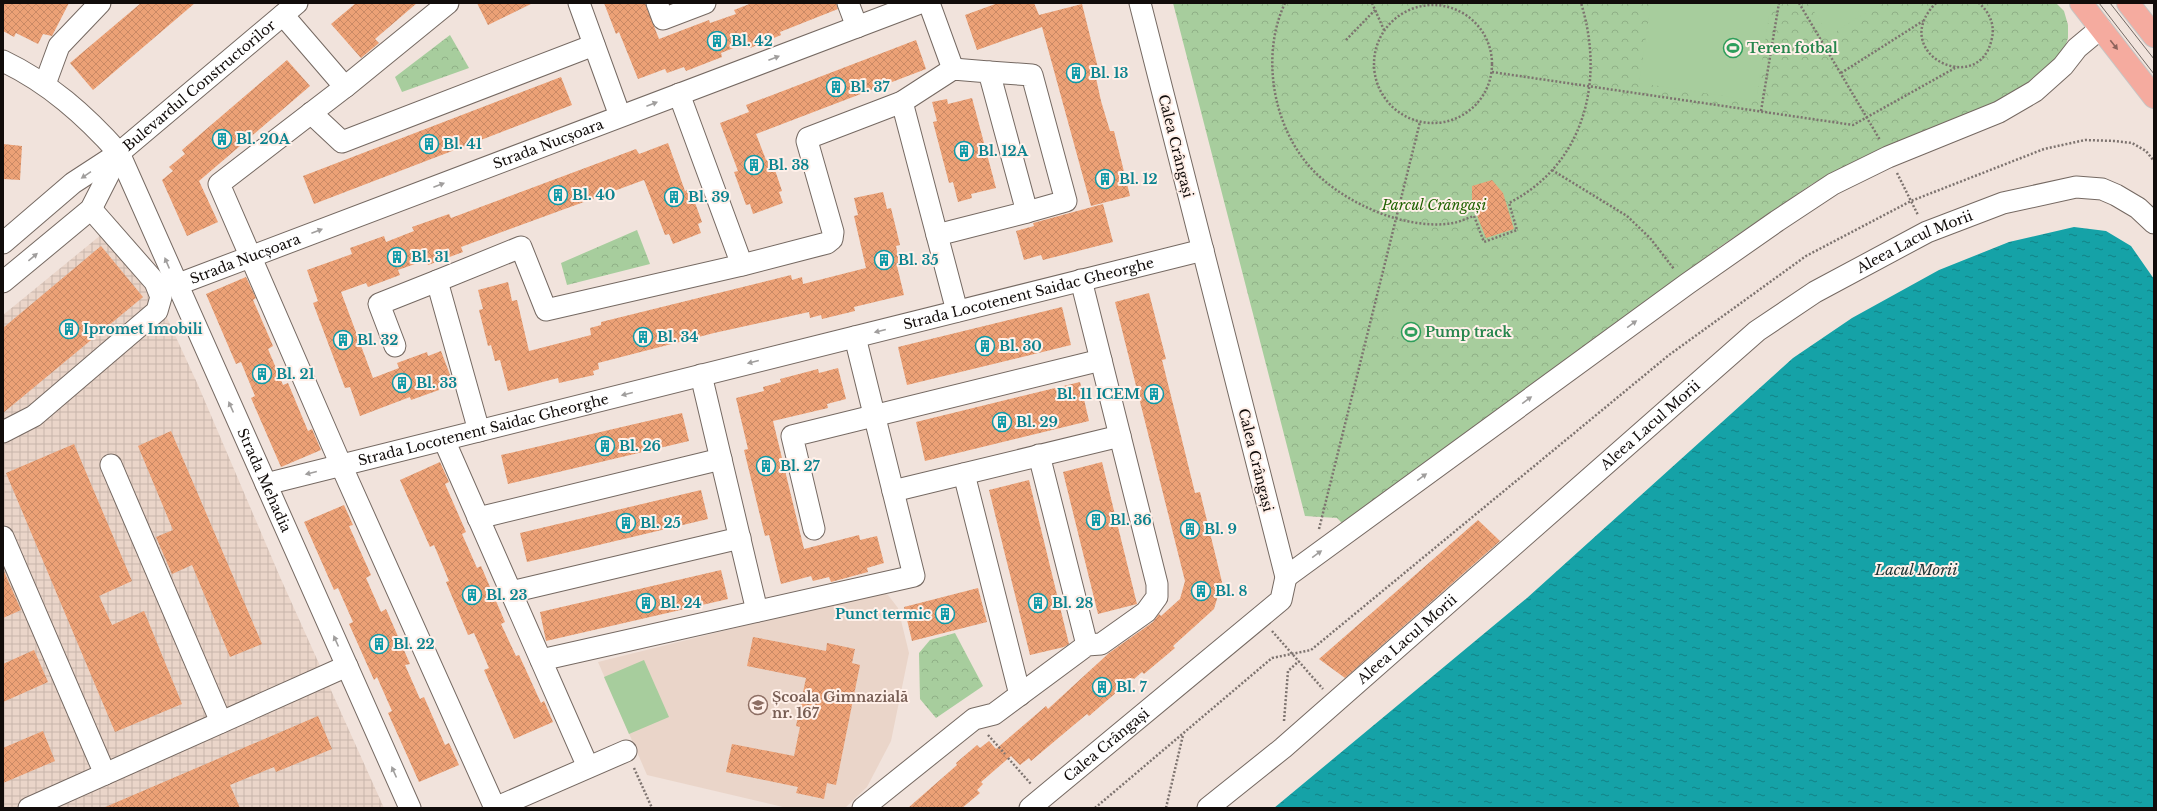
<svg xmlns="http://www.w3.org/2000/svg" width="2157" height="811" viewBox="0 0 2157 811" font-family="'Libre Baskerville',serif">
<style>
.built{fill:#ead5c9}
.industrial{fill:url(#industrial-grid)}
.forest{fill:url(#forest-crowns)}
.pitch{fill:#a7cd9d}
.water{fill:url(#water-ripples)}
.building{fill:url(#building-cross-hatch)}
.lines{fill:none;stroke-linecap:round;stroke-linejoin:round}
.minor-casing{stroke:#756962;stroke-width:23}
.major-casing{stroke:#c6c5c4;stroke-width:24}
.path{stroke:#7d736f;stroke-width:2.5;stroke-dasharray:2 2;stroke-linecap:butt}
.minor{stroke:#fff;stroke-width:21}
.major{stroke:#f5ab9f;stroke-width:22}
.tram{stroke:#726a65;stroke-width:1}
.oneway{fill:#8e635c}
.oneway2{fill:#a09e9d}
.labels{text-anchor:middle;stroke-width:4;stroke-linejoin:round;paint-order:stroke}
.culture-label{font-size:14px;font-weight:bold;fill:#0d838f;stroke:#fff0e9;text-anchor:start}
.leisure-label{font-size:14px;font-weight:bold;fill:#27864d;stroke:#fff0e9;text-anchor:start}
.street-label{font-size:14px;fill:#110c0a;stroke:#fff0e9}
.park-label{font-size:14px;font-style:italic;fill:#216303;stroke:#fff0e9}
.education-label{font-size:14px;font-weight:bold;fill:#785e54;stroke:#fff0e9;text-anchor:start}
.water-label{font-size:15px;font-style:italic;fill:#1e3435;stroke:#fff0e9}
</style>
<defs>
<pattern id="industrial-grid" width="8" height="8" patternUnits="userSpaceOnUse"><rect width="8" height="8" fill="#ead5c9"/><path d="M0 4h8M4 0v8" fill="none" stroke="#c8b6ab"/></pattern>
<pattern id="forest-crowns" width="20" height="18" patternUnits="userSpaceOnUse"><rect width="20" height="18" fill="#a7cd9d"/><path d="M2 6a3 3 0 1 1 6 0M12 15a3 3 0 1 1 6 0" fill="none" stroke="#8faf86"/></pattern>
<pattern id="water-ripples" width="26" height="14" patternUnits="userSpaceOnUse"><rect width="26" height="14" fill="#15a2a7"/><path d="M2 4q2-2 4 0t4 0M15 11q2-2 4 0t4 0" fill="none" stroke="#128286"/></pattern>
<pattern id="building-cross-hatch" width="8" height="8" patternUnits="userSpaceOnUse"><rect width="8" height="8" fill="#eca176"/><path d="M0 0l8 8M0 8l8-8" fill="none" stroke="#c98965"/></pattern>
</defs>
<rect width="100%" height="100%" fill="#f1e3dc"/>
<!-- built -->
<path class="built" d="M880,592l8,3 10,13 11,45 -18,88 -24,46 -22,21h-58l-140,-33 -49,-113z"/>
<!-- industrial -->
<path class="industrial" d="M118,221l38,73 42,91 82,192 104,231h-381v-493z"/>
<!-- forest -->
<g class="forest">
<path d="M1173,3h883l8,8 4,14v13l-4,12 -31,32 -37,22 -111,44 -73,36 -91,62 -378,278 -6,-6 -32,-2z"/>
<path d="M450,35l19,33 -67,24 -7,-15z"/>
<path d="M637,230l13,34 -83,21 -6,-22z"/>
<path d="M955,633l28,53 -47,32 -16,-19 -1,-46 11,-13z"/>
</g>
<!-- pitch -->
<g class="pitch">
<path d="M1651,3h120l-15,98 -117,-18z"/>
<path d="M1809,3h72l-52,33z"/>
<path d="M1392,309l29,7 12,20 -3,10 -37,-10 -10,-18 1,-5z"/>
<path d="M644,660l25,57 -40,17 -25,-57z"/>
</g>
<!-- water -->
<path class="water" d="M2074,227l32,4 25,15 23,33v529h-880l253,-210 266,-240 59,-40 87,-48 70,-28z"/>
<!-- building -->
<g class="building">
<path d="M3,3h66l-17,33 -9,-2 -5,10 -22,-11 -2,4 -11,-6z"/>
<path d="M141,3h54l-102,87 -23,-27z"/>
<path d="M356,3h61l-42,36 4,4 -18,15 -30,-34z"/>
<path d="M477,3h56l-45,22z"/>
<path d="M604,3h41l14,36 50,-19 1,3 26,-9 -2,-4 18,-7h84l2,6 -58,23 1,3 -31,13 -2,-6 -27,11 1,4 -36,14 -2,-4 -17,6 -2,-4 -27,10 -19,-47 -3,2z"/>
<path d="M998,3h36l5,12 43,-11 16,64 -4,1 7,32 9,30h4l16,65 -39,10 -49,-179 -65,23 -12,-35z"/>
<path d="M916,40l10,29 -170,65 10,26 5,-2 11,33 -3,1 4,11 -30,11 -3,-10 -4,1 -12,-33 4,-1 -18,-48 29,-11 -3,-7z"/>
<path d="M287,60l23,26 -111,95 19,41 -31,14 -25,-56 11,-9 -4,-4 16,-13 -3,-4z"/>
<path d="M561,77l11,28 -258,99 -11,-28z"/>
<path d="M972,98l24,90 -25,6 1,4 -14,4 -5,-20 -4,1 -16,-61 4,-1 -5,-19 15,-3 1,5z"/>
<path d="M668,143l17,48 5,-2 12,33 -4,2 3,9 -28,11 -4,-10 -4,1 -21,-55 -183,67 2,5 -35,13 -2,-5 -28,10 2,5 -32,12 -2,-4 -25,9 32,86 26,-10 -2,-5 30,-11 1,4 13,-5 11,29 -14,5 1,5 -28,10 -1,-3 -50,19 -10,-29 -5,1 -32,-85 5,-2 -11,-31 45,-16 -2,-6 34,-12 2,6 28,-11 -2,-4 37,-13 2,4 185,-69 3,5z"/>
<path d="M3,144l19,2 -2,34 -17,-1z"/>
<path d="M1492,180l11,13 11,36 -28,9 -14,-35v-17z"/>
<path d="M883,192l4,17 4,-1 9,37 -4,1 4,19 -3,1 7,29 -50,12 1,4 -33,8 -1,-4 -11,3 -1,-6 -95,21 -116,30 1,6 -6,2 1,4 -35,8 -1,-5 -50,13 -8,-31 -5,1 -4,-16 -3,1 -9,-36 4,-1 -5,-19 30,-8 4,19 5,-1 12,51 62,-16 -1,-7 11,-3v-3l162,-40 28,-7 1,5 10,-3 1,7 63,-16 -12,-52 4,-1 -4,-17z"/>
<path d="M1103,204l10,38 -70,18 -2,-5 -17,5 -8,-29 18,-5 -1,-3z"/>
<path d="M101,246l42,51 -140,116v-85z"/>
<path d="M246,277l10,21 -3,2 20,46 -5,3 15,36 5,-2 20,48 4,-2 9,21 -40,17 -30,-69 4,-2 -14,-34 -5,2 -30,-70z"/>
<path d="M1149,293l17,66 -4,1 17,68 16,65 5,-1 22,90 -8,27 -41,37 2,2 -31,26 -2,-2 -8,7 -1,-1 -44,38 -2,-2 -56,47 -2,-3 -9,7 -9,-9 -30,26 2,2 -6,6 3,3 -18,15h-54l49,-43 -1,-2 21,-18 3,3 9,-7 7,8 50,-43 2,3 61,-56 44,-31 6,-8 2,2 19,-17 5,-18 -70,-279z"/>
<path d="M1062,307l9,38 -164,40 -9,-38z"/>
<path d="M838,368l8,31 -19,5 1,4 -55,13 31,128 55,-14 1,5 17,-4 7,27 -17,5 1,4 -37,10 -2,-5 -16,4 -2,-5 -30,8 -12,-49 -4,1 -21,-86 4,-1 -12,-51 28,-7 -1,-4 18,-5 -1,-3 38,-10 1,4z"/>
<path d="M1080,382l9,39 -164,40 -9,-39z"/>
<path d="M682,413l7,28 -181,43 -7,-29z"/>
<path d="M171,431l91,213 -32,13 -38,-92 -20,9 -16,-37 17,-7 -35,-84z"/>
<path d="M74,444l58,137 -33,15 13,29 32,-14 38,93 -67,28 -109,-259z"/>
<path d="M440,462l9,20 -4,2 21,48 -4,2 15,34 4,-2 24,56 -4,2 15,32 3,-1 22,48 3,-2 9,21 -39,17 -30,-69 5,-2 -15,-35 -6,2 -22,-53 3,-1 -15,-36 -4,2 -30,-67z"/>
<path d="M1102,462l35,142 -39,10 -35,-142z"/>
<path d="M1029,480l40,164 -5,3 -34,8 -41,-165z"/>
<path d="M701,490l7,29 -181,43 -7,-29z"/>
<path d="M344,505l9,20 -4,1 22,49 -5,3 15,34 5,-3 24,55 -5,1 15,34 4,-2 21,48 4,-2 10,22 -40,17 -31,-69 4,-2 -15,-34 -3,3 -25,-56 4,-2 -15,-34 -4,2 -30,-68z"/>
<path d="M1478,520l22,21 -155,137 -26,-19z"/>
<path d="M3,569l18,41 -18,8z"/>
<path d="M721,570l7,29 -182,42 -6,-29z"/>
<path d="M978,588l9,34 -75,19 -8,-34z"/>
<path d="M753,637l73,14 1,-8 28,6 -3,14 8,2 -24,120 -9,-2 -3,16 -28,-6 2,-6 -72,-15 6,-28 62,12 6,-29 -4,-1 10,-48 -59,-12z"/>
<path d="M34,650l14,32 -45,20v-38z"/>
<path d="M318,716l14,33 -56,23 -2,-5 -44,18 10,23h-137z"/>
<path d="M43,731l12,30 -52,22v-35z"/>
</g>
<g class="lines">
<!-- minor casing -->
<g class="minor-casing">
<g id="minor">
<path d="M448,3l-103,84 -126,97 122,281 154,343"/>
<path d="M579,3l41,113"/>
<path d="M657,3l6,16 42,-16"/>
<path d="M848,3l9,24"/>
<path d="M929,3l24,66"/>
<path d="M283,15l62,72"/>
<path id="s1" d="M3,61c46,22 82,54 116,92l291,655"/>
<path d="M989,72l43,3 34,126 -39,11"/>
<path d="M45,84l14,-38 41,-43"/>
<path d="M679,94l63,171"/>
<path d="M902,102l55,209"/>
<path d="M311,113l31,29 252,-97"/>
<path id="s2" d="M3,243l70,-60 46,-30 178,-150"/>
<path d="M3,282l88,-73 28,-55"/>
<path id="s3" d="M176,285l744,-282"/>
<path d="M395,346l-16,-42 58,-23"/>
<path d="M701,375l56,236"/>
<path d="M479,431l-42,-150 84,-34 25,63 196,-45 85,-22 5,-4 1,-7 -26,-91 1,-3 94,-36 51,-33 36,3 38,140 -90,23"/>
<path d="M3,432l31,-16 123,-105 4,-14 -6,-15 -64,-73"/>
<path d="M444,440l144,327"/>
<path d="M1039,455l48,190"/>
<path d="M111,465l110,257"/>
<path d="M964,474l56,221"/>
<path id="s4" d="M266,484l937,-234"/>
<path d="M893,491l227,-55"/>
<path d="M478,518l243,-59"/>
<path d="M814,529l-22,-93 309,-76"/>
<path d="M3,537l102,237"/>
<path d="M1286,577l401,-293 90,-63 56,-37 55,-27 111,-45 36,-21 28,-25 14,-18 24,-20"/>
<path d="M511,592l229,-54"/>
<path d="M541,660l373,-84 -59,-239"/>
<path d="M29,808l318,-142"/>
<path d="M495,808l131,-57"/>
<path d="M863,808l111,-89 20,-5 93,-69 14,-1 45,-32 11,-15v-13l-76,-304"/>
<path id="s5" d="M1030,808l251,-208 5,-23 -146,-574"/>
<path id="s6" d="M1208,808l75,-60 474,-417 58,-39 112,-60 76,-29 73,-16 26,2 14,6 22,13 16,15"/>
</g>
</g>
<!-- major casing -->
<g class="major-casing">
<g id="major">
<path d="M2081,3l73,94"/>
<path d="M2128,3l26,33"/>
</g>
</g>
<!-- path -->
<g class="path">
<path d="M1285,3c-26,55 -11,133 35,174 19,17 41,29 65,38 20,7 46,12 68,8 7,-1 14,-5 21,-7l10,26 33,-12 -8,-27c76,-39 96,-123 72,-200"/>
<path d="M1372,3l12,27"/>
<path d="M1799,3l81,137"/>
<path d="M1936,3c-50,50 44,96 56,35 3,-14 -3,-26 -13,-35"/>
<circle cx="1433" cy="64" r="59"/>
<path d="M1346,40l29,-30"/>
<path d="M1492,72l361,53 102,-57"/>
<path d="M1841,73l82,-52"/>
<path d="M1761,111l18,-108"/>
<path d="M1552,170l75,46 23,22 24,31"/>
<path d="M1897,173l21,42"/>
<path d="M1319,529l101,-407"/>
<path d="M1272,631l51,58"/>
<path d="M1284,721l4,-50 11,-10"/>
<path d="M988,735l17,19"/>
<path d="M1008,758l23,26"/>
<path d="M634,768l18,40"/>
<path d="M1095,808l177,-150 39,-8 358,-295 137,-99 105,-55 133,-52 41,-9 30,1 17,2 14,8 8,10"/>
<path d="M1166,808l17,-73"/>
</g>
<!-- minor -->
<use href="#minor" class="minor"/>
<!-- major -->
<use href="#major" class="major"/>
<!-- tram -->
<g class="tram">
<path d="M2099,3l55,71"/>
<path d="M2110,3l44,56"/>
</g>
</g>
<!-- one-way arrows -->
<defs><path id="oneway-solid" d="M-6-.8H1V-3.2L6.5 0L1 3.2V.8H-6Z"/></defs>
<use class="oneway" href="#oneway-solid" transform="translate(2114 45) rotate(52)"/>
<g class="oneway2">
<use href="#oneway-solid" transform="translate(774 58) rotate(-21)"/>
<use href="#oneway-solid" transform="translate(652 104) rotate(-21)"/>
<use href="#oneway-solid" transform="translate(86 175) rotate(146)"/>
<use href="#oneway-solid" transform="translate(439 185) rotate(-21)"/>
<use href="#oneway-solid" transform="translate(317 231) rotate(-21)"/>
<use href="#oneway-solid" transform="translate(33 257) rotate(-40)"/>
<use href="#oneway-solid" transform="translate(167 263) rotate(-113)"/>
<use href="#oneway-solid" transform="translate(1632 324) rotate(-36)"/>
<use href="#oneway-solid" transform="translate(880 331) rotate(166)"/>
<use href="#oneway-solid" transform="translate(753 362) rotate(166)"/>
<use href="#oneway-solid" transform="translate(627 394) rotate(166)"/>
<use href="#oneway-solid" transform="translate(1527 400) rotate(-36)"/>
<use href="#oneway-solid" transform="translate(231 407) rotate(-114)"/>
<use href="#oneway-solid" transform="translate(311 473) rotate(166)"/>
<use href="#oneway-solid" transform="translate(1422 477) rotate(-36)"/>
<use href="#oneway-solid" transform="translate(1317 554) rotate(-36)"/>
<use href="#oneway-solid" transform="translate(336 641) rotate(-114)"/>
<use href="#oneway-solid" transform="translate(394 772) rotate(-114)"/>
</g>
<!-- icons -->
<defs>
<g id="building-ring" transform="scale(1)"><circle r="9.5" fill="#fff0e9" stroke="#0f9aa8" stroke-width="1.5"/><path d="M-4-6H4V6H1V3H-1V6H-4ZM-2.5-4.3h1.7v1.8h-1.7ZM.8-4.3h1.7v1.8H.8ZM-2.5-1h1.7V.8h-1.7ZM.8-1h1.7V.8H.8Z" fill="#0f9aa8"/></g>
<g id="stadium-ring" transform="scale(1)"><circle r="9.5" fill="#fff0e9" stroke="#2e9e5b" stroke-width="1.5"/><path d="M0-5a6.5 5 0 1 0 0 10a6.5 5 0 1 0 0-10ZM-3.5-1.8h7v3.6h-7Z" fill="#2e9e5b"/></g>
<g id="school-ring" transform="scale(1)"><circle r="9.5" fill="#fff0e9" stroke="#8d6e63" stroke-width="1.5"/><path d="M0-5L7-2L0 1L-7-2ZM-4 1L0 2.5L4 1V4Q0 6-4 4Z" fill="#8d6e63"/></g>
</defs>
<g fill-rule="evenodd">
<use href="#building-ring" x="717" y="41"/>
<use href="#stadium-ring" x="1733" y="48"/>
<use href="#building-ring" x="1076" y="73"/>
<use href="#building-ring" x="836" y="87"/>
<use href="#building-ring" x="222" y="139"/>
<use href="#building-ring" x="429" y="144"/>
<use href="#building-ring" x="964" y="151"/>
<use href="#building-ring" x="754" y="165"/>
<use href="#building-ring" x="1105" y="179"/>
<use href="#building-ring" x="558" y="195"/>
<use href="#building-ring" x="674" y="197"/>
<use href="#building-ring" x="397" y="257"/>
<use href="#building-ring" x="884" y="260"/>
<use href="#building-ring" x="69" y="329"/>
<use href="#stadium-ring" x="1411" y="332"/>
<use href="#building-ring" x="643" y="337"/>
<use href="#building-ring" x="343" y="340"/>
<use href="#building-ring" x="985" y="346"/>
<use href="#building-ring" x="262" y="374"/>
<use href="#building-ring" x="402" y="383"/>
<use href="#building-ring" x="1154" y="394"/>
<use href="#building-ring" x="1002" y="422"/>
<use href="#building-ring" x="605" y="446"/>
<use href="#building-ring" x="766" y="466"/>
<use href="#building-ring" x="1096" y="520"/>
<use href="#building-ring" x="626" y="523"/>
<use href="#building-ring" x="1190" y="529"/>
<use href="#building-ring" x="1201" y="591"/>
<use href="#building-ring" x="472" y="595"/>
<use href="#building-ring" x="646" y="603"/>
<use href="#building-ring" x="1038" y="603"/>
<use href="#building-ring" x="945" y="614"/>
<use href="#building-ring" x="379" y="644"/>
<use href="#building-ring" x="1102" y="687"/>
<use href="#school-ring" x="758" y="705"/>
</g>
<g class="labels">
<!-- culture labels -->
<g class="culture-label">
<text x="731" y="46">Bl. 42</text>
<text x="1090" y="78">Bl. 13</text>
<text x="850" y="92">Bl. 37</text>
<text x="236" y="144">Bl. 20A</text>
<text x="443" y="149">Bl. 41</text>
<text x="978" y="156">Bl. 12A</text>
<text x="768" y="170">Bl. 38</text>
<text x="1119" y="184">Bl. 12</text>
<text x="572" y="200">Bl. 40</text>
<text x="688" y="202">Bl. 39</text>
<text x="411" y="262">Bl. 31</text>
<text x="898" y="265">Bl. 35</text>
<text x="83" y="334">Ipromet Imobili</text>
<text x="657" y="342">Bl. 34</text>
<text x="357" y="345">Bl. 32</text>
<text x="999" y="351">Bl. 30</text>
<text x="276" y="379">Bl. 21</text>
<text x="416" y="388">Bl. 33</text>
<text x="1140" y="399" text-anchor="end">Bl. 11 ICEM</text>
<text x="1016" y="427">Bl. 29</text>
<text x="619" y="451">Bl. 26</text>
<text x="780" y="471">Bl. 27</text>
<text x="1110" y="525">Bl. 36</text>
<text x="640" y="528">Bl. 25</text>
<text x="1204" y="534">Bl. 9</text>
<text x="1215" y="596">Bl. 8</text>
<text x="486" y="600">Bl. 23</text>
<text x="660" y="608">Bl. 24</text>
<text x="1052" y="608">Bl. 28</text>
<text x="931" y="619" text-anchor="end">Punct termic</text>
<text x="393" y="649">Bl. 22</text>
<text x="1116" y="692">Bl. 7</text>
</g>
<!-- leisure labels -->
<g class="leisure-label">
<text x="1747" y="53">Teren fotbal</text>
<text x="1425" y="337">Pump track</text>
</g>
<!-- street labels -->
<g class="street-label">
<text dy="5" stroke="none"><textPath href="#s2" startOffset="252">Bulevardul Constructorilor</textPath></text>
<text dy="5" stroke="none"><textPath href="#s3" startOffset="398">Strada Nucșoara</textPath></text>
<text transform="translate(1176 146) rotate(76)" y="5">Calea Crângași</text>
<text dy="5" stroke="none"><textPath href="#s6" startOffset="909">Aleea Lacul Morii</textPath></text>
<text dy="5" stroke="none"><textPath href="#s3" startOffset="74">Strada Nucșoara</textPath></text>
<text dy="5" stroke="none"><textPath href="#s4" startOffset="786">Strada Locotenent Saidac Gheorghe</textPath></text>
<text dy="5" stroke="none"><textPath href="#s6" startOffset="585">Aleea Lacul Morii</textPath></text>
<text dy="5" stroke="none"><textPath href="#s4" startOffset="224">Strada Locotenent Saidac Gheorghe</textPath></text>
<text transform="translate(1256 460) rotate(76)" y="5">Calea Crângași</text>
<text dy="5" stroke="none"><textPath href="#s1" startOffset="507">Strada Mehadia</textPath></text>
<text dy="5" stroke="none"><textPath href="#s6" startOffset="261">Aleea Lacul Morii</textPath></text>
<text dy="5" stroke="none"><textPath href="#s5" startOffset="99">Calea Crângași</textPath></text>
</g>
<!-- park labels -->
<g class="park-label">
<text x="1434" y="210">Parcul Crângași</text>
</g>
<!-- education labels -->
<g class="education-label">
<text x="772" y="702">Școala Gimnazială<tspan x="772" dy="16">nr. 167</tspan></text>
</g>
<!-- water labels -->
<g class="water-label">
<text x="1916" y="575">Lacul Morii</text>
</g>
</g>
<!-- border -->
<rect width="2157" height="811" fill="none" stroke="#110c0a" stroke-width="8"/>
</svg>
